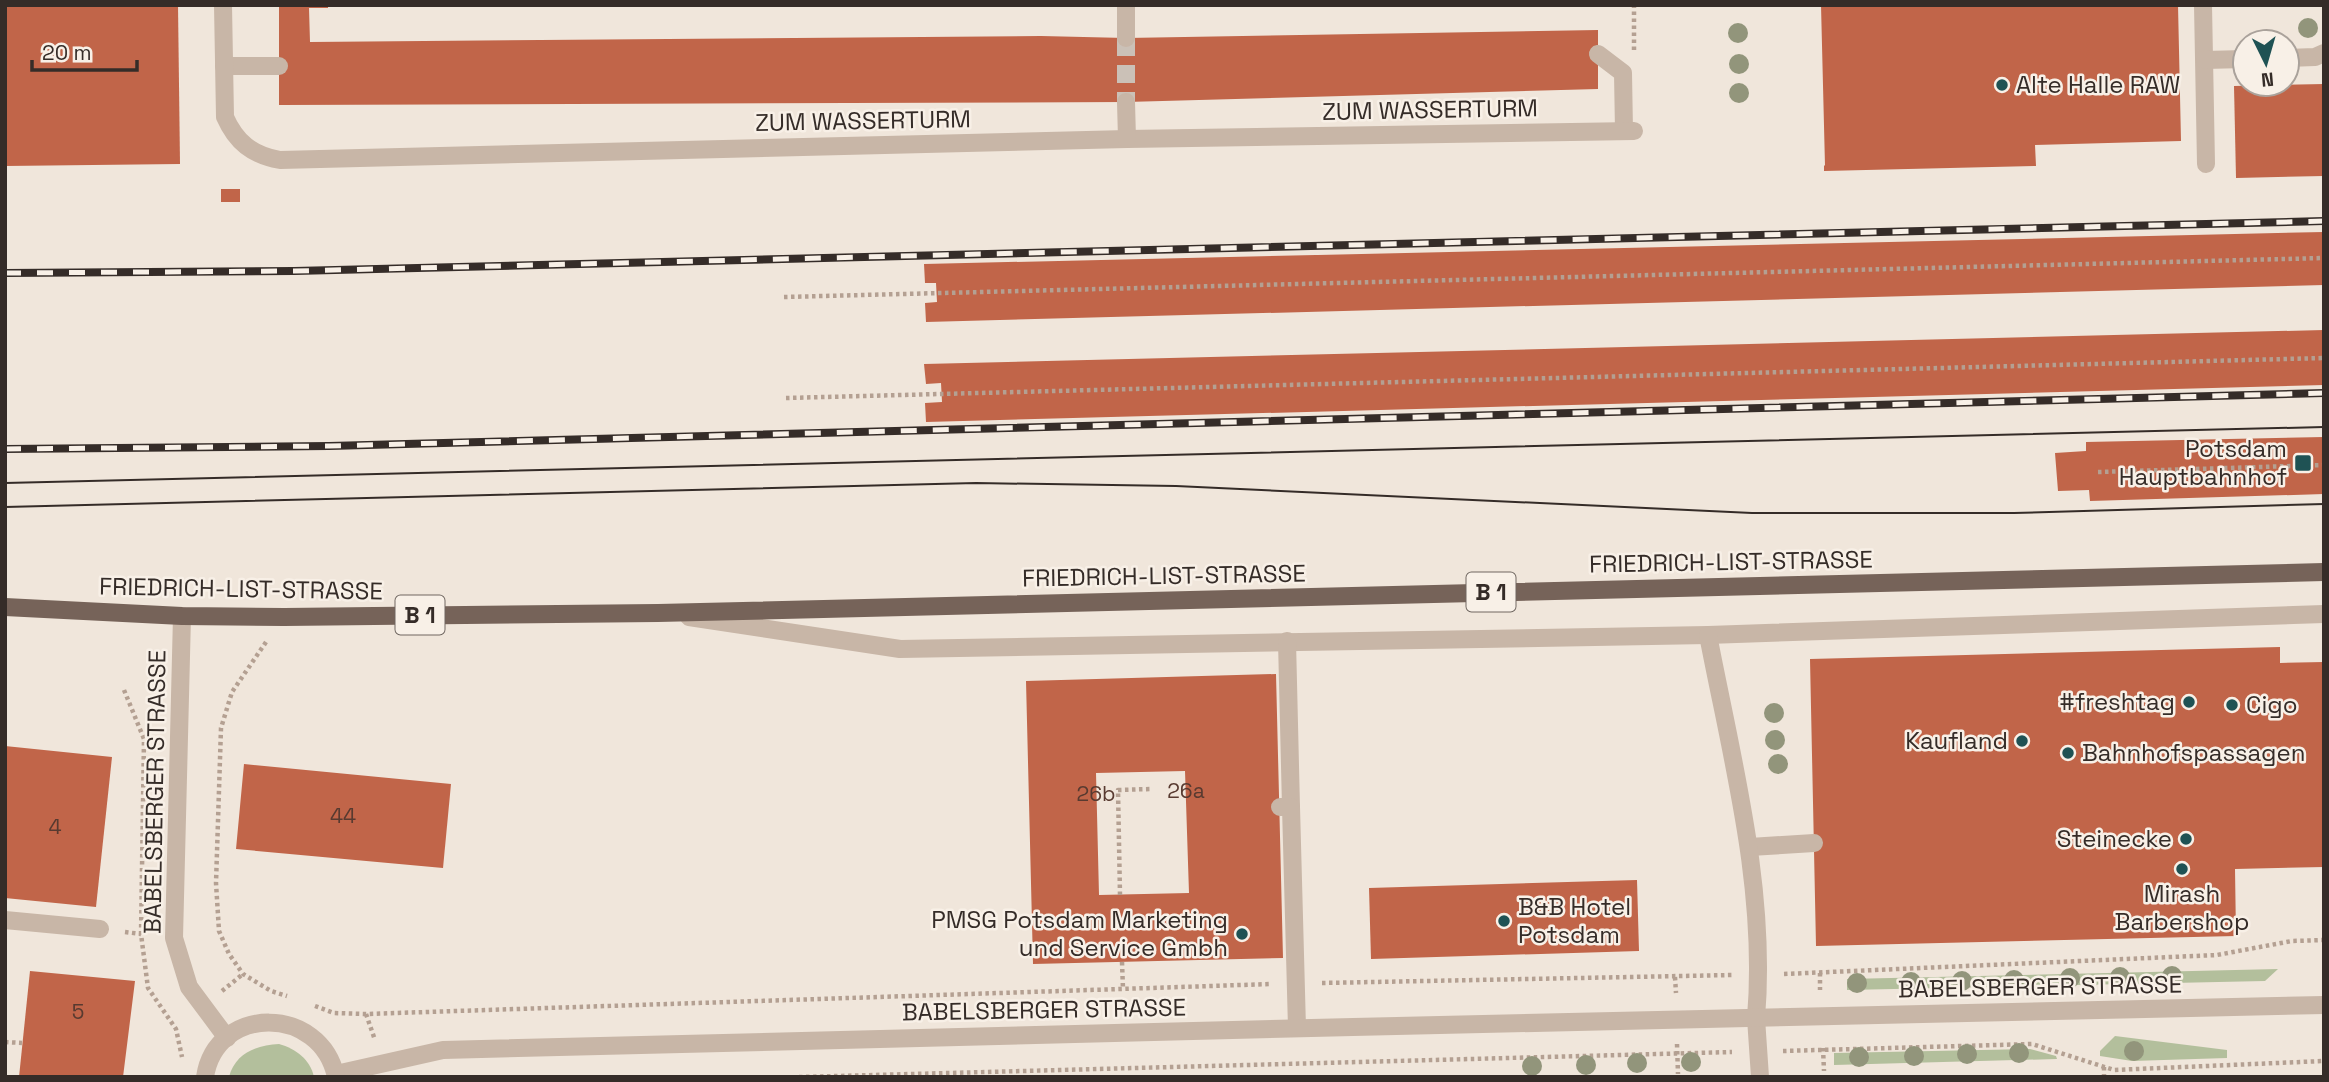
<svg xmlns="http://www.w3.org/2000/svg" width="2329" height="1082" viewBox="0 0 2329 1082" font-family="'Space Grotesk',sans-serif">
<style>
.green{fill:#b3bf9c}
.building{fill:#c16549;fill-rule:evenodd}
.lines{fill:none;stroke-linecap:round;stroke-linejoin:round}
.minor-tunnel{stroke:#cbc1b7;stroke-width:18;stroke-dasharray:18 9;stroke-linecap:butt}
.path{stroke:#b4a092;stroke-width:4.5;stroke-dasharray:3.5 3.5;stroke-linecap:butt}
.service{stroke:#c8b6a7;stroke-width:18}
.minor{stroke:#c8b6a7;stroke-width:18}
.tertiary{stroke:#c8b6a7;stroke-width:18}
.primary{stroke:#766359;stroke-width:18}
.tram{stroke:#352c28;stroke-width:2}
.rail-casing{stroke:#352c28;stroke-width:8}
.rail{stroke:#f8f0e7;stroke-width:5;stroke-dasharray:16;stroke-linecap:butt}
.tree{fill:#92957b}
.poi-dot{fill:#1f5254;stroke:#f8f0e7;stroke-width:2.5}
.labels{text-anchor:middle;stroke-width:5;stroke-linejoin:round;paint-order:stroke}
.number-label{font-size:21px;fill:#583a30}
.shield{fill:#f8f0e7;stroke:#706761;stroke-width:2}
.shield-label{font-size:23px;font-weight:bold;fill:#352c28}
.poi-label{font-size:24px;fill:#352c28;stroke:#f8f0e7;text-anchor:end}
.street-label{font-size:24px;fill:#352c28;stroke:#f8f0e7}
</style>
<rect width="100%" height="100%" fill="#f0e6db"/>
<!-- green -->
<g class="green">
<path d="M2278,969l-13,12 -418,9v-11z"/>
<path d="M2115,1036l112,14v8l-95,3 -32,-5v-5z"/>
<path d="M279,1044c17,5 31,15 35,33h-85c6,-24 28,-32 50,-33z"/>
<path d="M2030,1049l26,7 1,3 -223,6v-12z"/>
</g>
<!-- building -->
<g class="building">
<path d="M5,5h173l2,159 -175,2z"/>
<path d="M279,5h49v3h-19l1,34 731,-6 85,2 472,-8v59l-472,13 -847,3z"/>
<path d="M1821,5h357l3,136 -146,4 1,21 -212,5v-6l1,1z"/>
<path d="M2324,84v92l-88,2 -2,-92z"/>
<rect x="221" y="189" width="19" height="13"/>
<path d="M2324,232v53l-1398,37 -1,-19 12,-1 -1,-19h-11l-1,-19z"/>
<path d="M2324,330v55l-1398,37 -1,-19 17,-1 -1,-19 -15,1 -2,-20z"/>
<path d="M2324,437v57l-234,7 -1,-11 -31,1 -3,-38 31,-2v-9z"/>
<path d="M2280,647v16l44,-1v205l-89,2 1,67 -420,10 -6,-287z"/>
<path d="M1276,674l7,284 -250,6 -7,-283zM1185,771l4,122 -90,2 -3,-122z"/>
<path d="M5,746l107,11 -16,150 -91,-9z"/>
<path d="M244,764l207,20 -8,84 -207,-19z"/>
<path d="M1637,880l2,71 -268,8 -2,-71z"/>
<path d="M30,971l105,10 -12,96h-104z"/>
</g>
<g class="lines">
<!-- minor-tunnel -->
<path class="minor-tunnel" d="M1126,38v64"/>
<!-- path -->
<g class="path">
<path d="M1634,50v-45"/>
<path d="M784,297l1540,-39"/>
<path d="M786,398l1538,-40"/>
<path d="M2098,472l226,-7"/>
<path d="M266,642l-34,50 -11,36 -5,155 3,48 10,23 14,20 28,17 16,5"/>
<path d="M124,690l20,49 -3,195 7,54 28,41 6,28"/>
<path d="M1120,895l-2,-105 33,-1"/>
<path d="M125,932l16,2"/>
<path d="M1122,962l1,27"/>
<path d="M1820,973v17"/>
<path d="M1784,974l433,-19 75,-14 32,-1"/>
<path d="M1675,977l1,16"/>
<path d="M1322,983l411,-8"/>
<path d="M222,991l21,-17"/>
<path d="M315,1006l19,7 32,1 905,-30"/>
<path d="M366,1014l9,26"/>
<path d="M5,1042l17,1"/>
<path d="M1677,1044l1,30"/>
<path d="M1823,1048l1,23"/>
<path d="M1783,1051l249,-7 82,26 210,-9"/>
<path d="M2104,1067v10"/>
<path d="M799,1077l933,-25"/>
</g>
<!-- service -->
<g class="service">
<path d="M2203,5l3,159"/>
<path d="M1598,54l25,19 1,58"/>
<path d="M2287,58l28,-1 9,-4"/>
<path d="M2205,60l40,-1"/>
<path d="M224,66h55"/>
<path d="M689,617l211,32 808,-14 616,-21"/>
<path d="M1287,641l4,166"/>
<path d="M1280,807h11l6,221"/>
<path d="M1750,847l64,-4"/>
<path d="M5,920l95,9"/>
<path d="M1756,1018l4,59"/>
</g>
<!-- minor -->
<g class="minor">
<path d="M223,5l2,112c11,25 27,38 55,43l847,-21 507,-8"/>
<path d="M1126,38v-33"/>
<path d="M1126,102l1,37"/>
<path d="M1708,635c24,125 59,254 48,383"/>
</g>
<!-- tertiary -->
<g class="tertiary">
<path d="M182,616l-8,322 15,49 38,51"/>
<path d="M336,1074l107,-24 910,-23 971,-22"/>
<path d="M205,1077c11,-73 116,-72 131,0"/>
</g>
<!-- primary -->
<path class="primary" d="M5,607l177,9 102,1 374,-4 1666,-41"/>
<!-- tram -->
<g class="tram">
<path d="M5,483l2319,-56"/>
<path d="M5,507l971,-24 200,3 576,27h262l310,-9"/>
</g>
<!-- rail casing -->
<g class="rail-casing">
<g id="rail">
<path d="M5,273l289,-2 2030,-50"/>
<path d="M5,449l324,-3 1995,-53"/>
</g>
</g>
<!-- rail -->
<use href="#rail" class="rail"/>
</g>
<!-- trees -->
<g class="tree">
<circle cx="2308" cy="28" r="10"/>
<circle cx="1738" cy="33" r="10"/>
<circle cx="1739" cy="64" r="10"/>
<circle cx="1739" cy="93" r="10"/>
<circle cx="1774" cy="713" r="10"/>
<circle cx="1775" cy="740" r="10"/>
<circle cx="1778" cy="764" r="10"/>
<circle cx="2172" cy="976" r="10"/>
<circle cx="2120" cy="977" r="10"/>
<circle cx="2070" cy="978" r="10"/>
<circle cx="2014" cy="980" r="10"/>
<circle cx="1962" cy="981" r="10"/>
<circle cx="1911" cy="982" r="10"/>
<circle cx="1857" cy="983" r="10"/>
<circle cx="2134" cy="1051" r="10"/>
<circle cx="2019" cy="1053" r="10"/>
<circle cx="1967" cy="1054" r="10"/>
<circle cx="1914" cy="1056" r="10"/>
<circle cx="1859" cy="1057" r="10"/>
<circle cx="1691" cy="1062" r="10"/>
<circle cx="1637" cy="1063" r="10"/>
<circle cx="1586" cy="1065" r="10"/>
<circle cx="1532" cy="1066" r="10"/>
</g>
<!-- markers -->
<g class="poi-dot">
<circle cx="2002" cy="85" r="7"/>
<rect x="2294" y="454" width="18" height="18" rx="3.5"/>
<circle cx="2189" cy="702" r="7"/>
<circle cx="2232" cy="705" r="7"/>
<circle cx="2022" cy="741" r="7"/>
<circle cx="2068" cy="753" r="7"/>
<circle cx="2186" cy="839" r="7"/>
<circle cx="2182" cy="869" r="7"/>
<circle cx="1504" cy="921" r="7"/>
<circle cx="1242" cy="934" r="7"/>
</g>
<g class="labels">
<!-- number labels -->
<g class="number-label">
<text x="1186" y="798">26a</text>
<text x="1096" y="801">26b</text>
<text x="343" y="823">44</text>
<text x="55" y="834">4</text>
<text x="78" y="1019">5</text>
</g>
<!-- shield labels -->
<g class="shield">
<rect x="1466.5" y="572.5" width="49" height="39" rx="5"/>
<rect x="395.5" y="595.5" width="49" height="39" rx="5"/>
</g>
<g class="shield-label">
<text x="1491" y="600">B 1</text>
<text x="420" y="623">B 1</text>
</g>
<!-- poi labels -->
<g class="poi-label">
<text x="2016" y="93" text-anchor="start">Alte Halle RAW</text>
<text x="2287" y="457">Potsdam<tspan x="2287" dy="28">Hauptbahnhof</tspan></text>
<text x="2175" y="710">#freshtag</text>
<text x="2246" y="713" text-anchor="start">Cigo</text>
<text x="2008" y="749">Kaufland</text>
<text x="2082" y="761" text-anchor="start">Bahnhofspassagen</text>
<text x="2172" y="847">Steinecke</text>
<text x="2182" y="902" text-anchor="middle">Mirash<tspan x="2182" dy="28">Barbershop</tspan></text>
<text x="1518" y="915" text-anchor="start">B&amp;B Hotel<tspan x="1518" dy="28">Potsdam</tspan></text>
<text x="1228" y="928">PMSG Potsdam Marketing<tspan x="1228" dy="28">und Service Gmbh</tspan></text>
</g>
<!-- street labels -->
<g class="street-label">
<text transform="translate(1430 110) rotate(-1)" y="8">ZUM WASSERTURM</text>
<text transform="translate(863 121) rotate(-1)" y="8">ZUM WASSERTURM</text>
<text transform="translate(1731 562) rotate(-1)" y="8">FRIEDRICH-LIST-STRASSE</text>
<text transform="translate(1164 576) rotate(-1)" y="8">FRIEDRICH-LIST-STRASSE</text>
<text transform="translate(241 589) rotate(1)" y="8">FRIEDRICH-LIST-STRASSE</text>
<text transform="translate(155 792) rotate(-89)" y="8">BABELSBERGER STRASSE</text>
<text transform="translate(2040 987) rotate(-1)" y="8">BABELSBERGER STRASSE</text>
<text transform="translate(1044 1010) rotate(-1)" y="8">BABELSBERGER STRASSE</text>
</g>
</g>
<!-- border -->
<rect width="2329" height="1082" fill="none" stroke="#352c28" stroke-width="14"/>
<!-- north arrow -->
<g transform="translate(2266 63) rotate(175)"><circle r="33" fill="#f8f0e7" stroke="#aaa29b" stroke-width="2"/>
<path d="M0-5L12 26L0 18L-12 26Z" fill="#1f5254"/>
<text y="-10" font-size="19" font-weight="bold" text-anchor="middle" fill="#352c28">N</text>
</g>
<!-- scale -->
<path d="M32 60v10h105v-10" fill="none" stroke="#352c28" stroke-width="3.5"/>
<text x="42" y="60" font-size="21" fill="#352c28" stroke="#f8f0e7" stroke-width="5" paint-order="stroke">20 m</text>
</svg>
